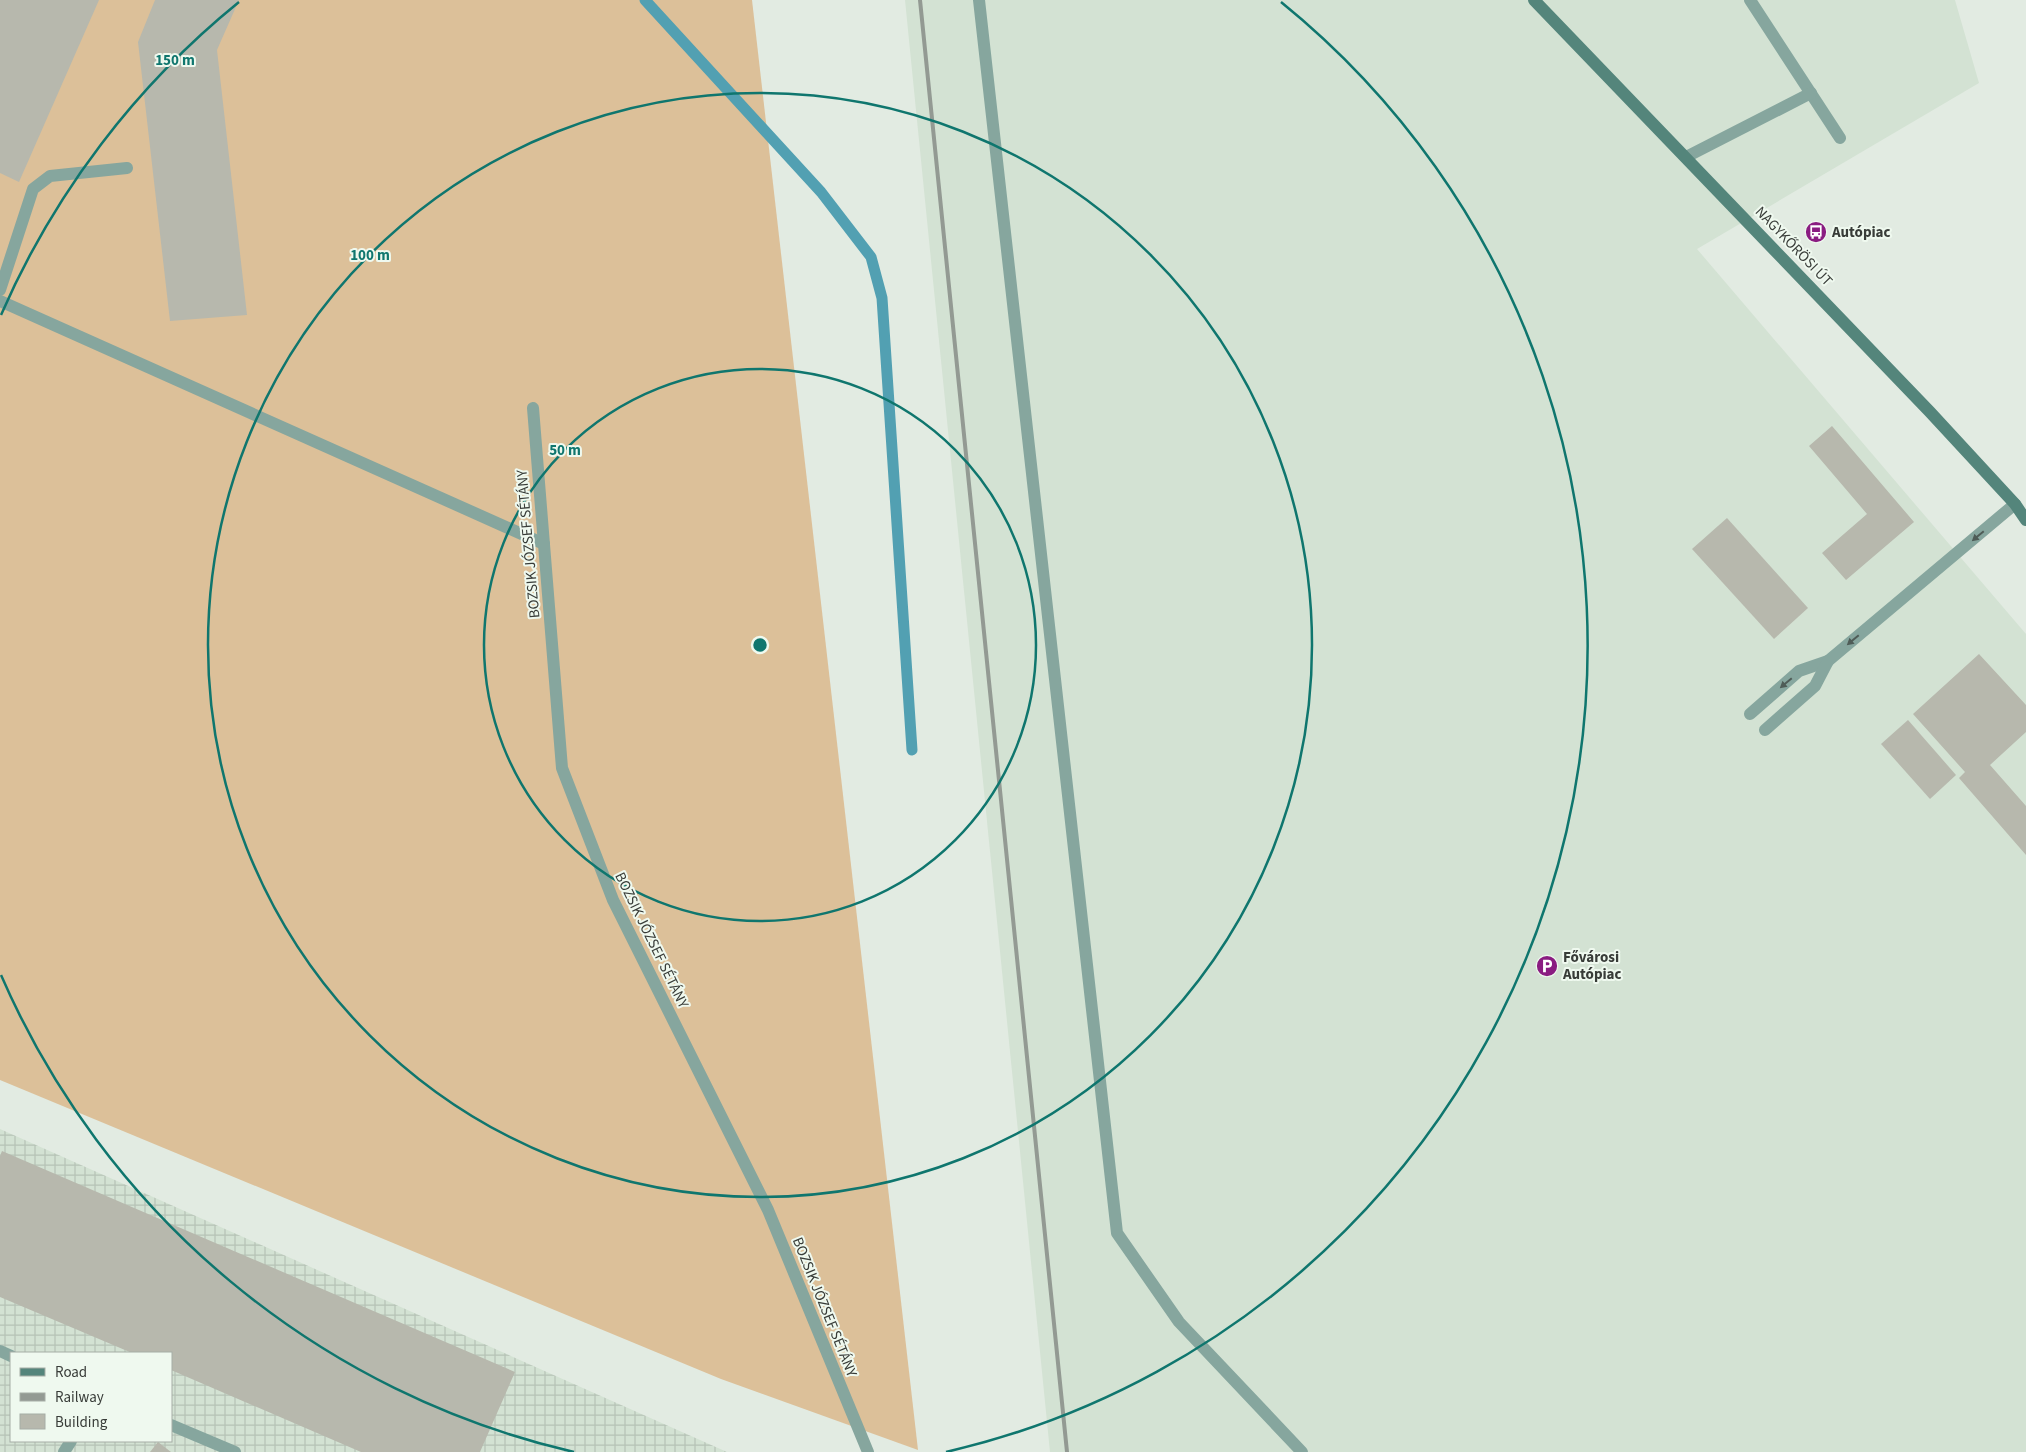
<svg xmlns="http://www.w3.org/2000/svg" width="2026" height="1452" viewBox="0 0 2026 1452" font-family="'Source Sans 3',sans-serif">
<style>
.built{fill:#d3e2d3}
.industrial{fill:url(#industrial-grid);fill-rule:evenodd}
.pitch{fill:#dcc099}
.lines{fill:none;stroke-linecap:round;stroke-linejoin:round}
.stream{stroke:#52a0b2;stroke-width:11}
.building{fill:#b7b8ad}
.lane{stroke:#86a69e;stroke-width:12}
.secondary{stroke:#54857b;stroke-width:12}
.rail{stroke:#939a93;stroke-width:4}
.oneway{fill:#4f5c57}
.ring{fill:none;stroke:#0f766e;stroke-width:2.5}
.labels{text-anchor:middle;stroke-width:4;stroke-linejoin:round;paint-order:stroke}
.poi-label{font-size:15px;font-weight:bold;fill:#383c38;stroke:#eff9ef;text-anchor:start}
.street-label{font-size:15px;fill:#383c38;stroke:#eff9ef}
.centre{fill:#0f766e;stroke:#eff9ef;stroke-width:2.5}
.ring-label{font-size:15px;text-anchor:middle;font-weight:bold;fill:#0f766e;stroke:#eff9ef;stroke-width:4;stroke-linejoin:round;paint-order:stroke}
</style>
<defs>
<pattern id="industrial-grid" width="8" height="8" patternUnits="userSpaceOnUse" patternTransform="scale(1.25)"><rect width="8" height="8" fill="#d3e2d3"/><path d="M0 4h8M4 0v8" fill="none" stroke="#b6c3b6"/></pattern>
</defs>
<rect width="100%" height="100%" fill="#e2ebe2"/>
<!-- built -->
<path class="built" d="M905,0h1050l24,83 -282,166 329,385v818h-976z"/>
<!-- industrial -->
<path class="industrial" d="M0,1129l727,323h-727zM11,1353h160v88h-160z"/>
<!-- pitch -->
<path class="pitch" d="M0,0h752l166,1450 -197,-71 -721,-299z"/>
<g class="lines">
<!-- stream -->
<path class="stream" d="M645,0l176,192 50,65 11,41 30,452"/>
</g>
<!-- building -->
<g class="building">
<path d="M0,0h99l-80,182 -19,-9z"/>
<path d="M155,0h84l-22,50 30,265 -77,6 -32,-279z"/>
<path d="M1832,426l82,96 -68,58 -24,-27 45,-39 -58,-68z"/>
<path d="M1727,518l81,90 -34,31 -82,-90z"/>
<path d="M1979,654l47,51v27l-36,33 36,41v49l-67,-77 6,-6 -52,-58z"/>
<path d="M1908,720l48,55 -26,24 -49,-55z"/>
<path d="M2,1151l513,221 -35,80h-119l-190,-82v-17h-39l-132,-56v-141z"/>
<path d="M158,1442l13,10h-21z"/>
</g>
<g class="lines">
<!-- lane -->
<g class="lane">
<path d="M979,0l138,1233 62,89 123,130"/>
<path d="M1750,0l90,138"/>
<path d="M1686,157l125,-64"/>
<path d="M0,290l33,-101 17,-13 77,-8"/>
<path d="M0,301l544,243"/>
<path d="M533,408l29,360 51,132 155,310 100,242"/>
<path d="M1750,714l49,-43 29,-10"/>
<path d="M1765,730l50,-44 13,-25 187,-157"/>
<path d="M0,1351l11,5"/>
<path d="M171,1425l64,27"/>
<path d="M64,1452l7,-11"/>
</g>
<!-- secondary -->
<path class="secondary" d="M1534,0l396,412 85,92 11,16"/>
<!-- rail -->
<path class="rail" d="M920,0l147,1452"/>
</g>
<!-- one-way arrows -->
<defs><path id="oneway-solid" d="M-6-.8H1V-3.2L6.5 0L1 3.2V.8H-6Z" transform="scale(1.25)"/></defs>
<g class="oneway">
<use href="#oneway-solid" transform="translate(1978 536) rotate(140)"/>
<use href="#oneway-solid" transform="translate(1853 640) rotate(140)"/>
<use href="#oneway-solid" transform="translate(1786 683) rotate(140)"/>
</g>
<!-- distance rings -->
<g class="ring">
<circle cx="760" cy="645" r="276"/>
<circle cx="760" cy="645" r="552"/>
<path d="M574 1452A828 828 0 0 1 1 975M1 315A828 828 0 0 1 239 2M1281 2A828 828 0 0 1 946 1452"/>
</g>
<!-- icons -->
<defs>
<g id="bus-disc" transform="scale(1.125)"><circle r="9.5" fill="#8a1c81" stroke="#eff9ef"/><path d="M-5-6H5V4H4V6H2V4H-2V6H-4V4H-5ZM-3.5-4V0h7V-4ZM-3.5 1.2v1.5H-2V1.2ZM2 1.2v1.5H3.5V1.2Z" fill="#fff"/></g>
<g id="parking-disc" transform="scale(1.125)"><circle r="9.5" fill="#8a1c81" stroke="#eff9ef"/><path d="M-3.5-5.5H1a3.5 3.5 0 0 1 0 7H-1V5.5H-3.5ZM-1-3.4V-.6H.8a1.4 1.4 0 0 0 0-2.8Z" fill="#fff"/></g>
</defs>
<g fill-rule="evenodd">
<use href="#bus-disc" x="1816" y="232"/>
<use href="#parking-disc" x="1547" y="966"/>
</g>
<g class="labels">
<!-- poi labels -->
<g class="poi-label">
<text x="1832" y="237">Autópiac</text>
<text x="1563" y="962">Fővárosi<tspan x="1563" dy="17">Autópiac</tspan></text>
</g>
<!-- street labels -->
<g class="street-label">
<text transform="translate(1794 246) rotate(46)" y="5">NAGYKŐRÖSI ÚT</text>
<text transform="translate(528 544) rotate(-95)" y="5">BOZSIK JÓZSEF SÉTÁNY</text>
<text transform="translate(652 940) rotate(64)" y="5">BOZSIK JÓZSEF SÉTÁNY</text>
<text transform="translate(825 1307) rotate(68)" y="5">BOZSIK JÓZSEF SÉTÁNY</text>
</g>
</g>
<circle cx="760" cy="645" r="8" class="centre"/>
<g class="ring-label">
<text x="175" y="65">150 m</text>
<text x="370" y="260">100 m</text>
<text x="565" y="455">50 m</text>
</g>
<!-- legend -->
<rect x="10" y="1352" width="162" height="90" fill="#eff9ef" stroke="#a6ada6"/>
<rect x="20" y="1368" width="25" height="8" fill="#54857b" stroke="#a6ada6"/>
<text x="55" y="1377" font-size="15" fill="#383c38">Road</text>
<rect x="20" y="1393" width="25" height="8" fill="#939a93" stroke="#a6ada6"/>
<text x="55" y="1402" font-size="15" fill="#383c38">Railway</text>
<rect x="20" y="1414" width="25" height="15" fill="#b7b8ad" stroke="#a6ada6"/>
<text x="55" y="1427" font-size="15" fill="#383c38">Building</text>
</svg>
